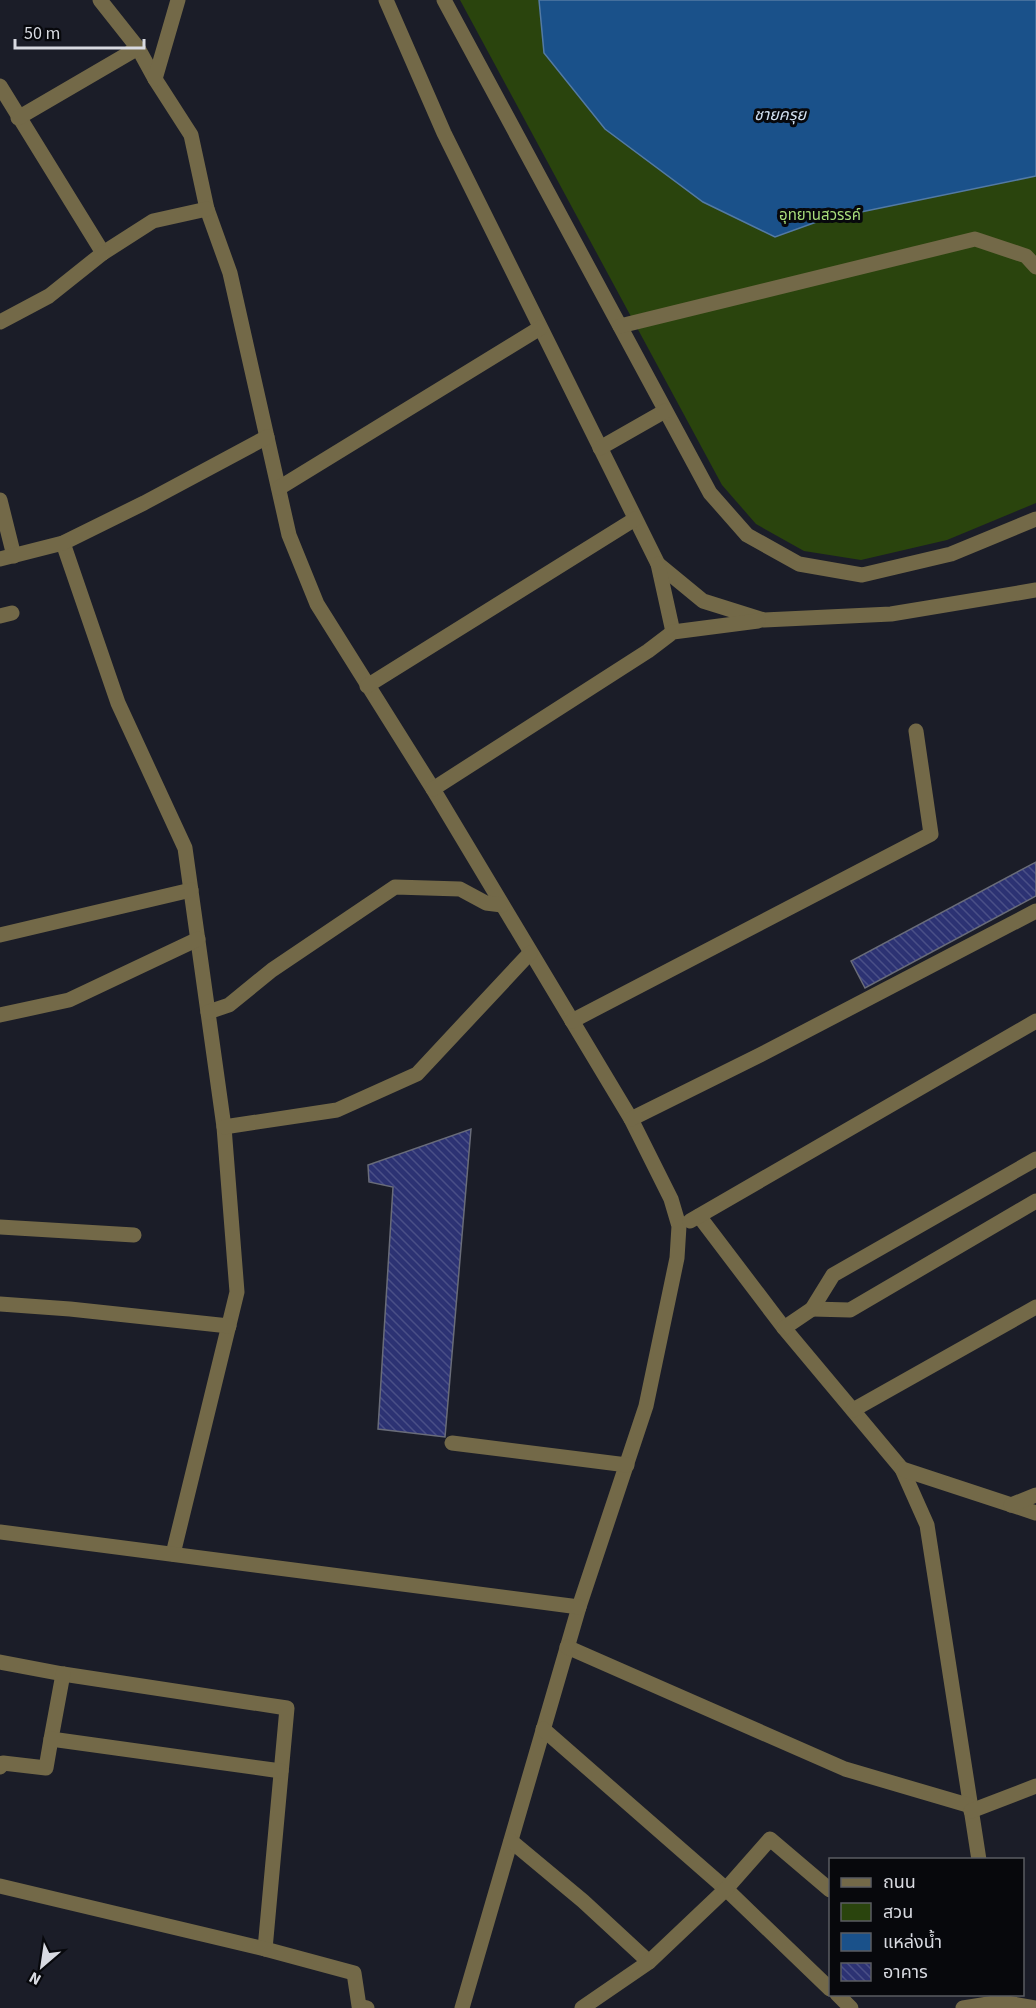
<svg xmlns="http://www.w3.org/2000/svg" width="1036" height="2008" viewBox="0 0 1036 2008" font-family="'Source Sans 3','Noto Sans Thai',sans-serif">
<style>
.green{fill:#2a440d}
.water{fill:#1a518a;stroke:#537aa4;stroke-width:1.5}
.building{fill:url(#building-back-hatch);stroke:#696c79;stroke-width:1.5}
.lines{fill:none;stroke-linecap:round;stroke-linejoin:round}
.minor{stroke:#736948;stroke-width:15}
.labels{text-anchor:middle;stroke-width:6;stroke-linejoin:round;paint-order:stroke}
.park-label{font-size:15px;fill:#a8dd7b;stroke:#07080c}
.water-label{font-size:16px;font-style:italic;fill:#d3e1f2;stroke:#07080c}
</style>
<defs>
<pattern id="building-back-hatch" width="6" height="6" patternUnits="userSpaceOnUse" patternTransform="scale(1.5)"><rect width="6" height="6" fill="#2c3273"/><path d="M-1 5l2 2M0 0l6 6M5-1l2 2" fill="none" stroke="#4a4f87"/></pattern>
</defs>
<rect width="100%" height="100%" fill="#1b1d28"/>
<!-- green -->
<path class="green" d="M460,0h576v503l-89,37 -86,20 -57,-9 -48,-27 -34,-39z"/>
<!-- water -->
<path class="water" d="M539,0h497v176l-214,44 -47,17 -72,-35 -98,-73 -61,-76z"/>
<!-- building -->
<g class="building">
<path d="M1036,862v34l-171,92 -14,-27z"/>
<path d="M471,1129l-26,308 -67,-8 15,-242 -24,-5 -1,-17z"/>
</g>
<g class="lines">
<!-- minor -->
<g class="minor">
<path d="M100,0l38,48 17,31 36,56 16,74 23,64 59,262 28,69 116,185 198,330 40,80 8,27 -2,32 -31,148 -67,201 -117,401"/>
<path d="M386,0l58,133 214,431 45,37 61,19 127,-6 145,-24"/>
<path d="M444,0l266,493 37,42 52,29 63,11 89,-21 85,-35"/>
<path d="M155,79l23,-79"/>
<path d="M0,86l103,167 50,-32 54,-12"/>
<path d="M18,118l120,-70"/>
<path d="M0,322l49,-26 54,-43"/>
<path d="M620,326l355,-87 51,17 10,11"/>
<path d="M600,448l65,-37"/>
<path d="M279,488l261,-160"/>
<path d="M0,500l14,56"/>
<path d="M63,543l55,160 67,145 39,279 13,165 -64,262"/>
<path d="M0,559l63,-16 81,-40 123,-66"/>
<path d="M658,564l15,68"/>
<path d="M0,616l12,-3"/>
<path d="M367,686l268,-167"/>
<path d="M433,789l215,-138 25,-19 85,-11"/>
<path d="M0,935l191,-45"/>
<path d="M208,1012l21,-7 43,-35 123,-83 65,2 26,14 16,2"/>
<path d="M0,1015l69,-15 129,-61"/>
<path d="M572,1021l359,-187 -15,-103"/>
<path d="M631,1119l129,-64 276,-144"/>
<path d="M224,1127l113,-17 80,-36 113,-121"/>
<path d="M699,1216l85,112 118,141 25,56 52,335"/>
<path d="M690,1221l346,-200"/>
<path d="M0,1227l134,8"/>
<path d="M0,1304l70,5 159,17"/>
<path d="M812,1309l38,1 186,-109"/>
<path d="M784,1328l28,-19 21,-34 203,-116"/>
<path d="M853,1410l183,-103"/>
<path d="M452,1443l175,22"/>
<path d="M902,1469l134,44"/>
<path d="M1011,1505l25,-10"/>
<path d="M0,1532l579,75"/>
<path d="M567,1647l278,122 126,37"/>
<path d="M0,1662l63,12 224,34 -22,241"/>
<path d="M543,1729l183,160 104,100"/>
<path d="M51,1739l12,-65"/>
<path d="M0,1767l3,-4 43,5 5,-29 230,32"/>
<path d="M971,1811l65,-25"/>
<path d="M511,1841l72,60 66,61"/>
<path d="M0,1886l265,63 89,24 5,33 8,2"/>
<path d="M837,1994l14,14"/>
<path d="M582,2008l67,-46 77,-73 44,-50 60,51"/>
<path d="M963,2008l38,-6 35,6"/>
</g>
</g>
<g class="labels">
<!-- park labels -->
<g class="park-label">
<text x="820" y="220">อุทยานสวรรค์</text>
</g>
<!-- water labels -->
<g class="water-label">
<text x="780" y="120">ชายครุย</text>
</g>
</g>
<!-- legend -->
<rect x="829" y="1858" width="195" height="138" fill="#07080c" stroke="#5b5c61" stroke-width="1.5"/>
<rect x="841" y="1878" width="30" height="9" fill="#736948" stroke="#5b5c61" stroke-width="1.5"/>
<text x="883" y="1888" font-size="18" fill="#d8dae1">ถนน</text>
<rect x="841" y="1903" width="30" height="18" fill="#2a440d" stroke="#5b5c61" stroke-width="1.5"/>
<text x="883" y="1918" font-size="18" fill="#d8dae1">สวน</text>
<rect x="841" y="1933" width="30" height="18" fill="#1a518a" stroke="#5b5c61" stroke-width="1.5"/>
<text x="883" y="1948" font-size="18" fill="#d8dae1">แหล่งน้ำ</text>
<rect x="841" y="1963" width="30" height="18" fill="url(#building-back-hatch)" stroke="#5b5c61" stroke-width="1.5"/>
<text x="883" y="1978" font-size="18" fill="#d8dae1">อาคาร</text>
<!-- north arrow -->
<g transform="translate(42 1966) rotate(209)" stroke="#07080c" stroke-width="4.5" paint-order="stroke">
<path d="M0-4.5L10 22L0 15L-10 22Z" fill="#d8dae1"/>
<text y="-9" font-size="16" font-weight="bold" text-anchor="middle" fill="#d8dae1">N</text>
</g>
<!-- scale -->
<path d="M15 39v9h129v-9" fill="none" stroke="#d8dae1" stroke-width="3"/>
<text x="24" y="39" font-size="18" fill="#d8dae1" stroke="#07080c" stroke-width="4.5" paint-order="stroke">50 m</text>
</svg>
